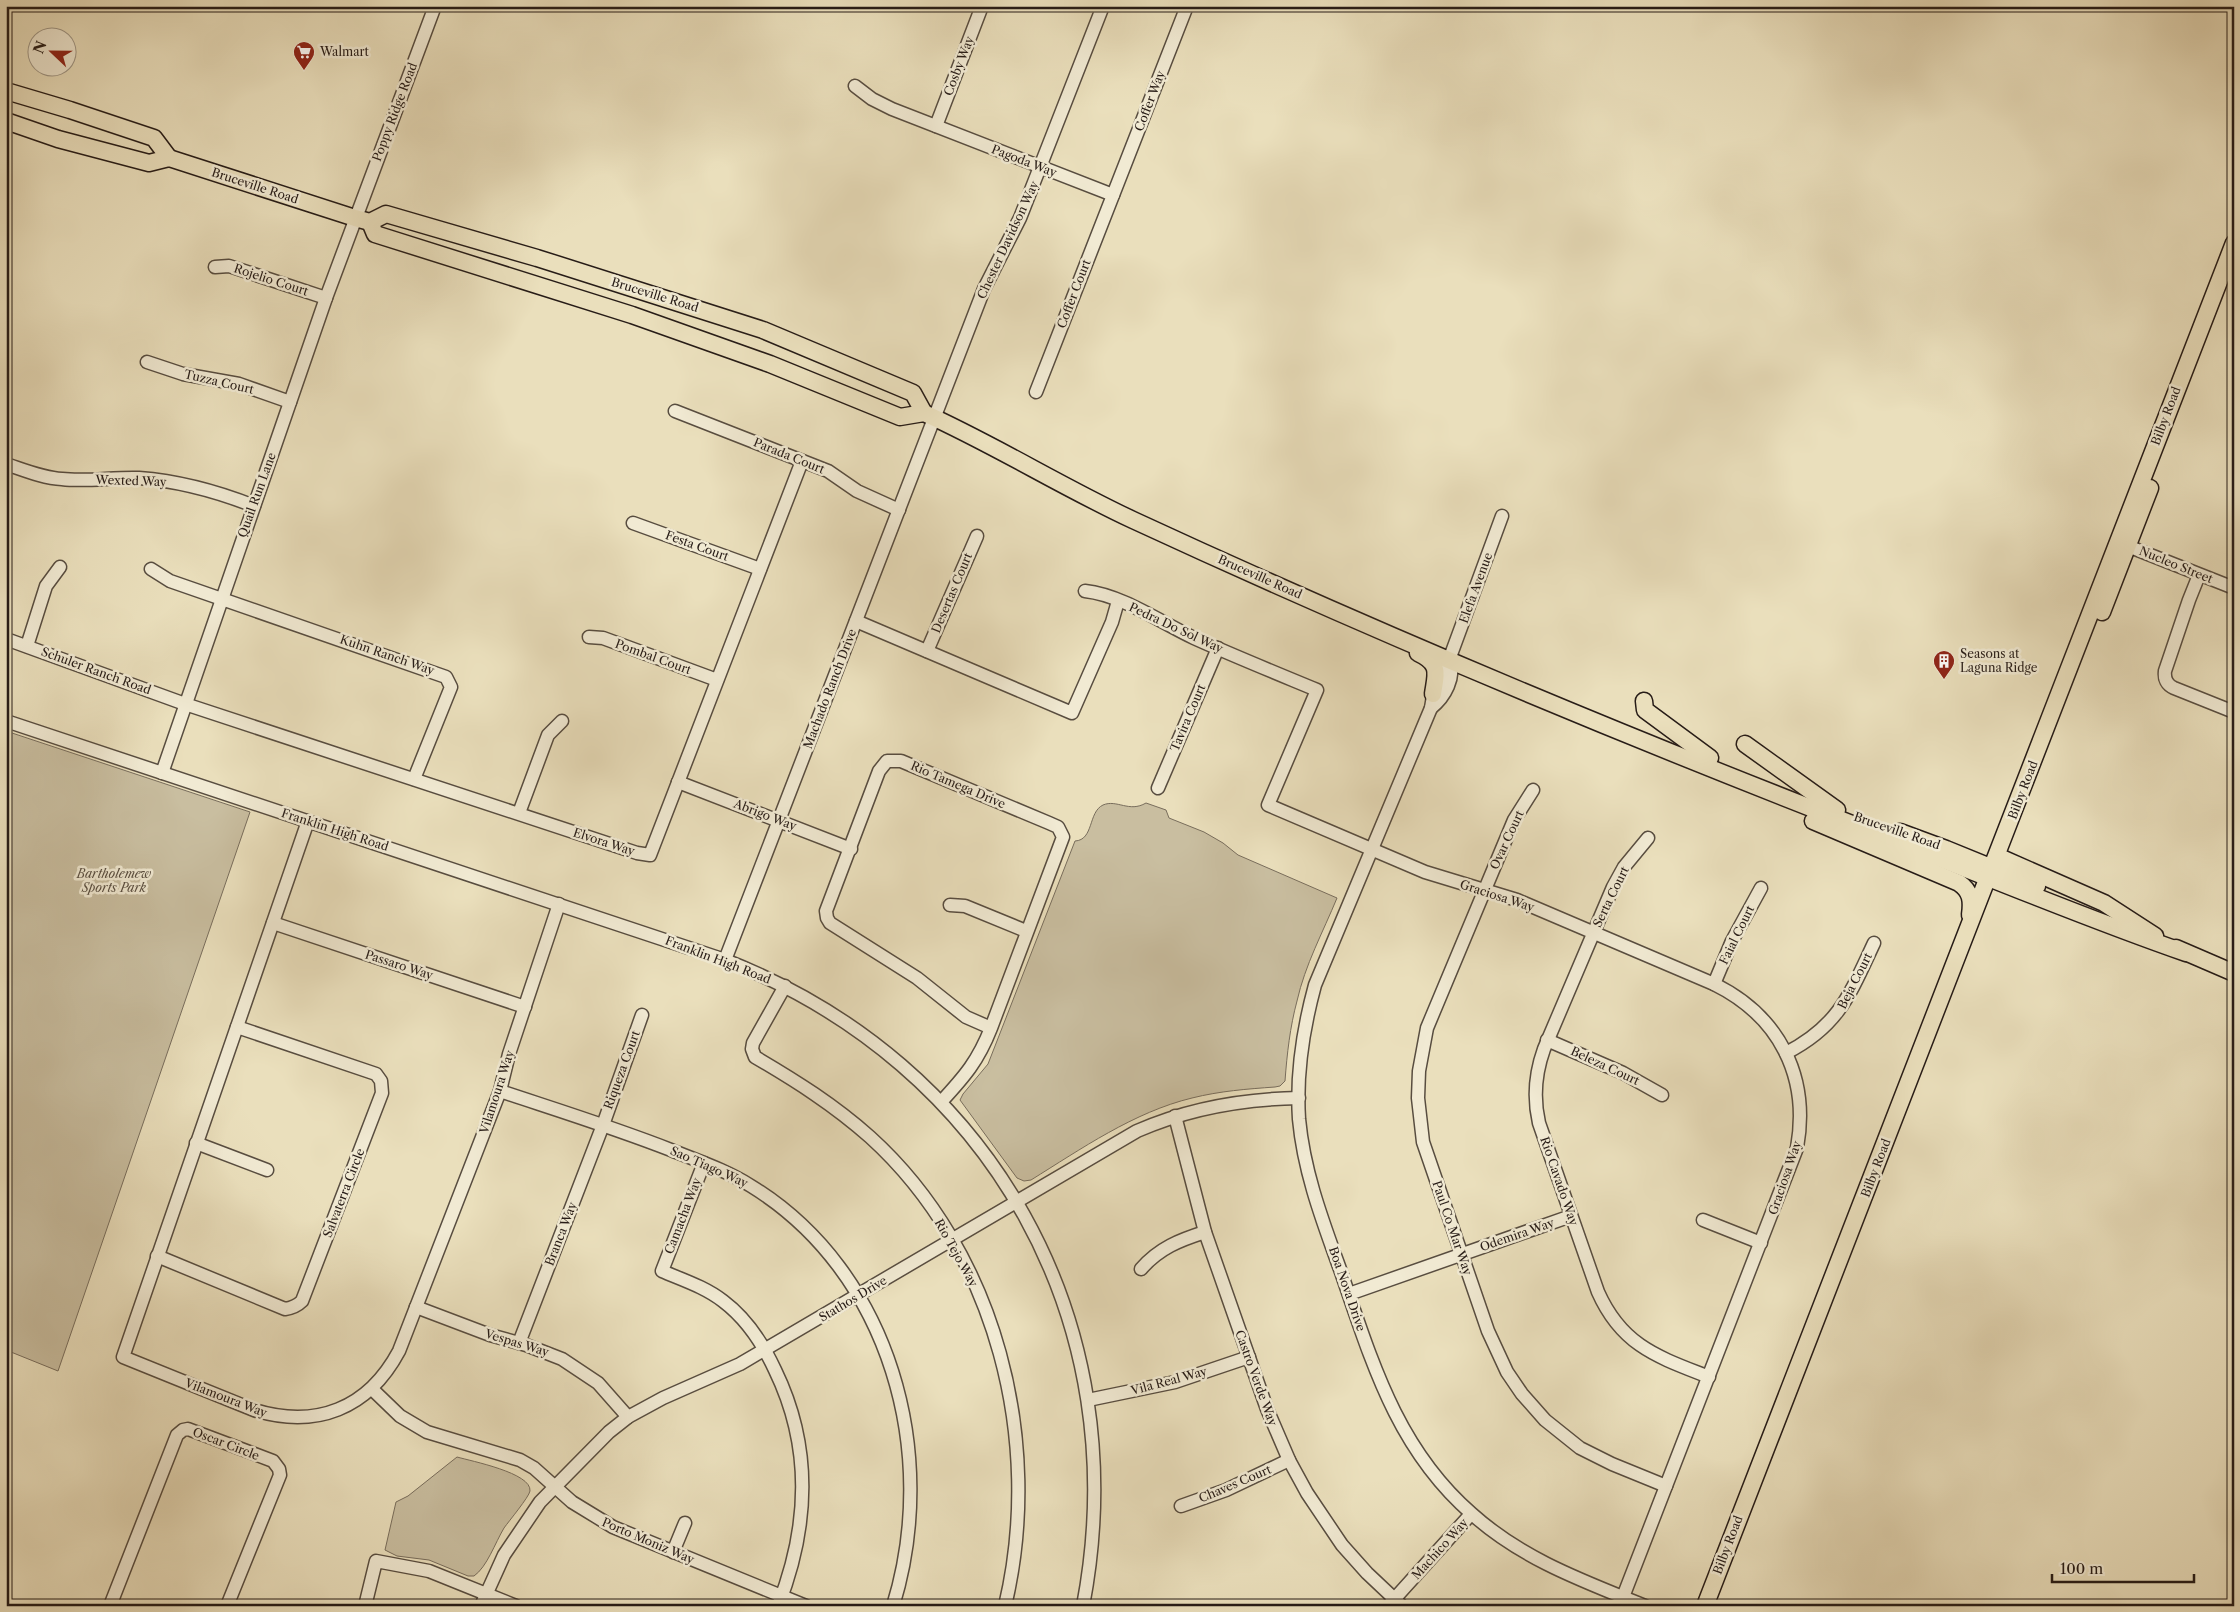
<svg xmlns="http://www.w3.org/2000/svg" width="2240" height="1612" viewBox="0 0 2240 1612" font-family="'Libre Caslon Text',serif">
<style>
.green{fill:#c9bea0;stroke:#786d5c}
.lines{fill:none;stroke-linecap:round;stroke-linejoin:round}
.minor-casing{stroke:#584d40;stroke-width:15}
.major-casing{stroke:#271c17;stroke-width:19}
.minor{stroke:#f1ead3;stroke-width:12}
.major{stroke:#eadfbc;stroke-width:16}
.labels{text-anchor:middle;stroke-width:5;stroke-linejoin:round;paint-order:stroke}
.poi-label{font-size:12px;fill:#271c17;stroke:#f1ead3;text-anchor:start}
.street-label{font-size:12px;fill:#271c17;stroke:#f1ead3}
.park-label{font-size:12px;font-style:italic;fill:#584d40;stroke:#f1ead3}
</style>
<rect width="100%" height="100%" fill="#eadfbc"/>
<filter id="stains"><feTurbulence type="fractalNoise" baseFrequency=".004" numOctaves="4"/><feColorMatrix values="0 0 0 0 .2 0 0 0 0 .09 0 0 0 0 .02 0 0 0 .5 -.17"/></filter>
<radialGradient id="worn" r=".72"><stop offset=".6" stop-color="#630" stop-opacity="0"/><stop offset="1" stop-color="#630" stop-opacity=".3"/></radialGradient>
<!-- green -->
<g class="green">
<path d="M6,731l244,81 -192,559 -52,-21z"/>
<path d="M1146,803l20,7 3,8 35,14 19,11 15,12 99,43c-14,34 -32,67 -40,103 -7,26 -10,53 -12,80l-5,5 -5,1c-28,2 -55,4 -83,11 -58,14 -111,51 -161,82l-7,1 -7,-3 -57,-78 3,-6 25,-30 87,-223c19,-1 13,-29 28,-36 14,-6 26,8 43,-2z"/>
<path d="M457,1457c14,4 75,16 73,34 -1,6 -21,30 -26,37 -9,15 -17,39 -30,48h-6l-39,-16 -32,-4 -12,-6 11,-48 12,-6z"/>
</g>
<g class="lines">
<!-- minor casing -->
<g class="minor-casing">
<g id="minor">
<path d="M855,86l17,13 20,10 221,86"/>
<path d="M936,126l46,-120"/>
<path d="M215,267l14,-1 97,32"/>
<path d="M147,362l36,12 56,10 51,18"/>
<path d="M1036,392l151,-386"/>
<path d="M675,411l153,60 29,20 42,19"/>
<path d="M6,464c18,6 37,14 56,15 25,3 51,-2 77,-1 40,3 77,13 115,28"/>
<path d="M1502,516l-53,144 -15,30 -3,18 -116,277c-12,44 -19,88 -16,134 5,54 24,103 42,153 31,90 56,177 131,242 50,45 111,67 173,92"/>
<path d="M633,523l127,46"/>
<path d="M2120,543l114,45"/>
<path d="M151,569l19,12 276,96 5,10 -37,92"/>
<path d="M2199,575l-10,25 -24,71c-1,8 2,14 9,17l60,24"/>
<path d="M1085,591c37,4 75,31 109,47 40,18 82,35 123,52l-49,115 157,67 92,28 197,84c65,32 96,92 83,164l-174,449"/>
<path d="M856,621l216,92 40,-91 6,-21"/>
<path d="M589,637l14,1 114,42"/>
<path d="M6,639l179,65 452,149 13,2 152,-394"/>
<path d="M27,646l19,-60 14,-19"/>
<path d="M927,651l50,-115"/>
<path d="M1431,708c14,-11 25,-31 18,-48"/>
<path d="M6,721l719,239c267,104 412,363 358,646"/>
<path d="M162,773l164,-475 109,-292"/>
<path d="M678,782l173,67"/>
<path d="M1158,788l60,-140"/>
<path d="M1533,790l-19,30 -87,208 -8,43 -1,27 5,44 65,189 19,41 15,22 23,26 35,28 32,16 54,22"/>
<path d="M519,813l29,-78 14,-14"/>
<path d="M308,821l-185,536 131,53c62,19 114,-1 145,-59l101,-260 9,-37 50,-150"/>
<path d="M1648,838l-24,29 -11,20 -69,162c-9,25 -11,48 -5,74l59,169c24,54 60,65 111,85"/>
<path d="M950,905l15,1 61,25"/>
<path d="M273,923l252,84"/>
<path d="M725,960l259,-671 36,-71 83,-212"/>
<path d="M1714,984l18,-43 29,-53"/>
<path d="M785,986l-32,57 -1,6 3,8c41,24 79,48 115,80 127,115 174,305 135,469"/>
<path d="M1547,1040l76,33 39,22"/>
<path d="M1786,1053c53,-27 64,-59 88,-110"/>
<path d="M500,1091c57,19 115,37 171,59 27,11 55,20 80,36 140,86 189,268 142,420"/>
<path d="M941,1102c24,-26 37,-41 50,-74l72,-191 -5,-10 -9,-4 -148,-62h-14l-8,10 -53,140 1,7 3,5 87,55 49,39 25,11"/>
<path d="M1175,1116l30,116 62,177 22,51 18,33 35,52 25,28 35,33"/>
<path d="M196,1143l71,27"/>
<path d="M704,1163l-42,108c21,9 43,16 61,30 24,18 40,43 52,69 38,78 34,157 3,236"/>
<path d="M1703,1220l58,23"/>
<path d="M157,1256l128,53c7,-1 12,-3 17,-8l80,-208 -1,-12 -5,-7 -139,-47"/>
<path d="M1141,1269c18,-21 39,-29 64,-37"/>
<path d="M1349,1294l222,-78"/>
<path d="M416,1307l74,28 36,10 36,14 36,24 30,34"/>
<path d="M519,1343l84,-218 39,-110"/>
<path d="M372,1389l28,27 27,16 93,28 14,8 38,34 41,25 193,79"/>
<path d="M1088,1400l87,-18 74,-25"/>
<path d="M1181,1506l45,-16 63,-30"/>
<path d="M673,1552l12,-29"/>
<path d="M110,1606l67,-171 6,-5 5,-1 85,32 6,8 1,6 -53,131"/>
<path d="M365,1606l11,-45 53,10 87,35"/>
<path d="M481,1606l23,-51 36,-53 69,-70 19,-15 35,-19 77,-34 397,-233c52,-23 104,-32 162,-33"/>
<path d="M1388,1606l83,-92"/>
</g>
</g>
<!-- major casing -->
<g class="major-casing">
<g id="major">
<path d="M6,91l64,19 84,28 15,20"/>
<path d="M6,121l52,18 91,24 20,-5 186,60 15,4 16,-8 151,44 226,72 150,63 11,20"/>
<path d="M370,222l5,12 257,81 138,49 130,53 24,-4c71,32 138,74 209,107 242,112 489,215 737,311 106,41 209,85 316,122"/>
<path d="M2102,612l48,-124"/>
<path d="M1418,653c23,11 18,20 15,41"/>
<path d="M1644,701l1,9 65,48"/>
<path d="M1745,744l92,66"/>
<path d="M1813,821l146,62c12,8 13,18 11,32"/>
<path d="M1900,832l46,17 91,37"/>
<path d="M1997,856l107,47 51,33"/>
<path d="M2176,948l58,25"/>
<path d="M1705,1606l529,-1363"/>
</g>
</g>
<!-- minor -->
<use href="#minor" class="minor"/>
<!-- major -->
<use href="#major" class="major"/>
</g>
<!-- icons -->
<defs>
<g id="supermarket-pin" transform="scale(1.125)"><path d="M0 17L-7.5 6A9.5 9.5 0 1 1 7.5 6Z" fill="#8f2418" stroke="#f1ead3"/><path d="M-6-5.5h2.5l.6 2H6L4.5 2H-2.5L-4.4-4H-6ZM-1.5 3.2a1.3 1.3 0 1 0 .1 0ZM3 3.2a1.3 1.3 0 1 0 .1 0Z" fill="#fff"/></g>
<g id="building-pin" transform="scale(1.125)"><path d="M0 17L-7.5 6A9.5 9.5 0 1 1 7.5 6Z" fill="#8f2418" stroke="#f1ead3"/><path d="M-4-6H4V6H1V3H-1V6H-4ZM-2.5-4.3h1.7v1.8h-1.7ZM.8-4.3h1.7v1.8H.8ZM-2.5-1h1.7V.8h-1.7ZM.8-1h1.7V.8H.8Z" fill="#fff"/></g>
</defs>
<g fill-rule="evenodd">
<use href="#supermarket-pin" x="304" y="52"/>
<use href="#building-pin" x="1944" y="661"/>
</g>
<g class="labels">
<!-- poi labels -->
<g class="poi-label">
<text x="320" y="56">Walmart</text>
<text x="1960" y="658">Seasons at<tspan x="1960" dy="14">Laguna Ridge</tspan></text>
</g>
<!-- street labels -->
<g class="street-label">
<text transform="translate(959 66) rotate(-69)" y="4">Cosby Way</text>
<text transform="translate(1150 101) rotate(-69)" y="4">Coffer Way</text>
<text transform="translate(395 112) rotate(-69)" y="4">Poppy Ridge Road</text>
<text transform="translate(1024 161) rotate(21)" y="4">Pagoda Way</text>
<text transform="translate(255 186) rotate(18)" y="4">Bruceville Road</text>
<text transform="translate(1008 240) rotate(-65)" y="4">Chester Davidson Way</text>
<text transform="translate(271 280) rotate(18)" y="4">Rojelio Court</text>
<text transform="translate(1074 294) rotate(-69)" y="4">Coffer Court</text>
<text transform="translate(655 295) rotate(17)" y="4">Bruceville Road</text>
<text transform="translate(219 382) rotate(13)" y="4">Tuzza Court</text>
<text transform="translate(2166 416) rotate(-69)" y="4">Bilby Road</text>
<text transform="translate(789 456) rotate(22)" y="4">Parada Court</text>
<text transform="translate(131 481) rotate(2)" y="4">Wexted Way</text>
<text transform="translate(257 495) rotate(-70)" y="4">Quail Run Lane</text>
<text transform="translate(697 546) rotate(20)" y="4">Festa Court</text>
<text transform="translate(2176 565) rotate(22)" y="4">Nucleo Street</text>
<text transform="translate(1260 577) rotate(24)" y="4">Bruceville Road</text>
<text transform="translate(1476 588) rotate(-70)" y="4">Elefa Avenue</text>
<text transform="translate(952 593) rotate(-67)" y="4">Desertas Court</text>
<text transform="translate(1176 628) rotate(25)" y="4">Pedra Do Sol Way</text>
<text transform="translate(387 655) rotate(19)" y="4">Kuhn Ranch Way</text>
<text transform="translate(653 657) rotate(20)" y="4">Pombal Court</text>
<text transform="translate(96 671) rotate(20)" y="4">Schuler Ranch Road</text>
<text transform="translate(830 689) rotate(-69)" y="4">Machado Ranch Drive</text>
<text transform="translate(1188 718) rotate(-67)" y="4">Tavira Court</text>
<text transform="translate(958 785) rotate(23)" y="4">Rio Tamega Drive</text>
<text transform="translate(2023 790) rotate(-69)" y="4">Bilby Road</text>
<text transform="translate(765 815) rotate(21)" y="4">Abrigo Way</text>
<text transform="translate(335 830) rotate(18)" y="4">Franklin High Road</text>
<text transform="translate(1897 831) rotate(19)" y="4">Bruceville Road</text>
<text transform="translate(1507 840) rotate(-65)" y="4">Ovar Court</text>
<text transform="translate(604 842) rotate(18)" y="4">Elvora Way</text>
<text transform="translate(1497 896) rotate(18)" y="4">Graciosa Way</text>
<text transform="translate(1611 897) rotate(-64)" y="4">Serta Court</text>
<text transform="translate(1737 935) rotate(-64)" y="4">Faial Court</text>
<text transform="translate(718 960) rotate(21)" y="4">Franklin High Road</text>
<text transform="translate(399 965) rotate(18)" y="4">Passaro Way</text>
<text transform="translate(1855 981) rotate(-63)" y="4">Beja Court</text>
<text transform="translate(1605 1066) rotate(25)" y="4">Beleza Court</text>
<text transform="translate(622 1070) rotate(-70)" y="4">Riqueza Court</text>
<text transform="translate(497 1092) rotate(-72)" y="4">Vilamoura Way</text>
<text transform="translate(709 1167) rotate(24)" y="4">Sao Tiago Way</text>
<text transform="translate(1876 1168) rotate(-69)" y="4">Bilby Road</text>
<text transform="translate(1785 1178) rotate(-71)" y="4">Graciosa Way</text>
<text transform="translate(1559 1181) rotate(71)" y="4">Rio Cavado Way</text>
<text transform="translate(344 1193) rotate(-69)" y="4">Salvaterra Circle</text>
<text transform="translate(683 1216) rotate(-69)" y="4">Camacha Way</text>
<text transform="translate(1452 1228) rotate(71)" y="4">Paul Co Mar Way</text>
<text transform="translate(561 1234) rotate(-69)" y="4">Branca Way</text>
<text transform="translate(1517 1235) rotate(-19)" y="4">Odemira Way</text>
<text transform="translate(956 1253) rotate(61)" y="4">Rio Tejo Way</text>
<text transform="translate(1347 1289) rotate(71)" y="4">Boa Nova Drive</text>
<text transform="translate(853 1299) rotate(-31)" y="4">Stathos Drive</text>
<text transform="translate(517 1343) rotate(17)" y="4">Vespas Way</text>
<text transform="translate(1256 1378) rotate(70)" y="4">Castro Verde Way</text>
<text transform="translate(1169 1381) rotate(-15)" y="4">Vila Real Way</text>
<text transform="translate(226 1398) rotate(21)" y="4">Vilamoura Way</text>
<text transform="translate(226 1444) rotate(21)" y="4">Oscar Circle</text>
<text transform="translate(1235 1484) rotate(-23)" y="4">Chaves Court</text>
<text transform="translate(648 1541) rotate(23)" y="4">Porto Moniz Way</text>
<text transform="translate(1728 1545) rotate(-69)" y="4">Bilby Road</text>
<text transform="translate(1440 1549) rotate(-48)" y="4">Machico Way</text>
</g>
<!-- park labels -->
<g class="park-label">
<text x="114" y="878">Bartholemew<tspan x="114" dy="14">Sports Park</tspan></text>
</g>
</g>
<!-- margin -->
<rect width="2240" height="1612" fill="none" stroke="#eadfbc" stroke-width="25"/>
<rect x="8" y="8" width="2225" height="1597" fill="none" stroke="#271c17" stroke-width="2.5"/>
<rect x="12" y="12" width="2215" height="1587" fill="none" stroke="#271c17"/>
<!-- north arrow -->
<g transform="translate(52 52) rotate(292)"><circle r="24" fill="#f1ead3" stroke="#a09888"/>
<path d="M0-4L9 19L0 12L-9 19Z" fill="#8f2418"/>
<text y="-8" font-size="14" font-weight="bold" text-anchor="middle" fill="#271c17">N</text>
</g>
<!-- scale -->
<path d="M2052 1574v8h142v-8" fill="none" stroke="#271c17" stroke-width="2.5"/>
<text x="2060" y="1574" font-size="15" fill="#271c17" stroke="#f1ead3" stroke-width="4" paint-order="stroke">100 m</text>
<rect width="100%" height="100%" filter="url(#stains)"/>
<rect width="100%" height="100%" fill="url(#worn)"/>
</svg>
